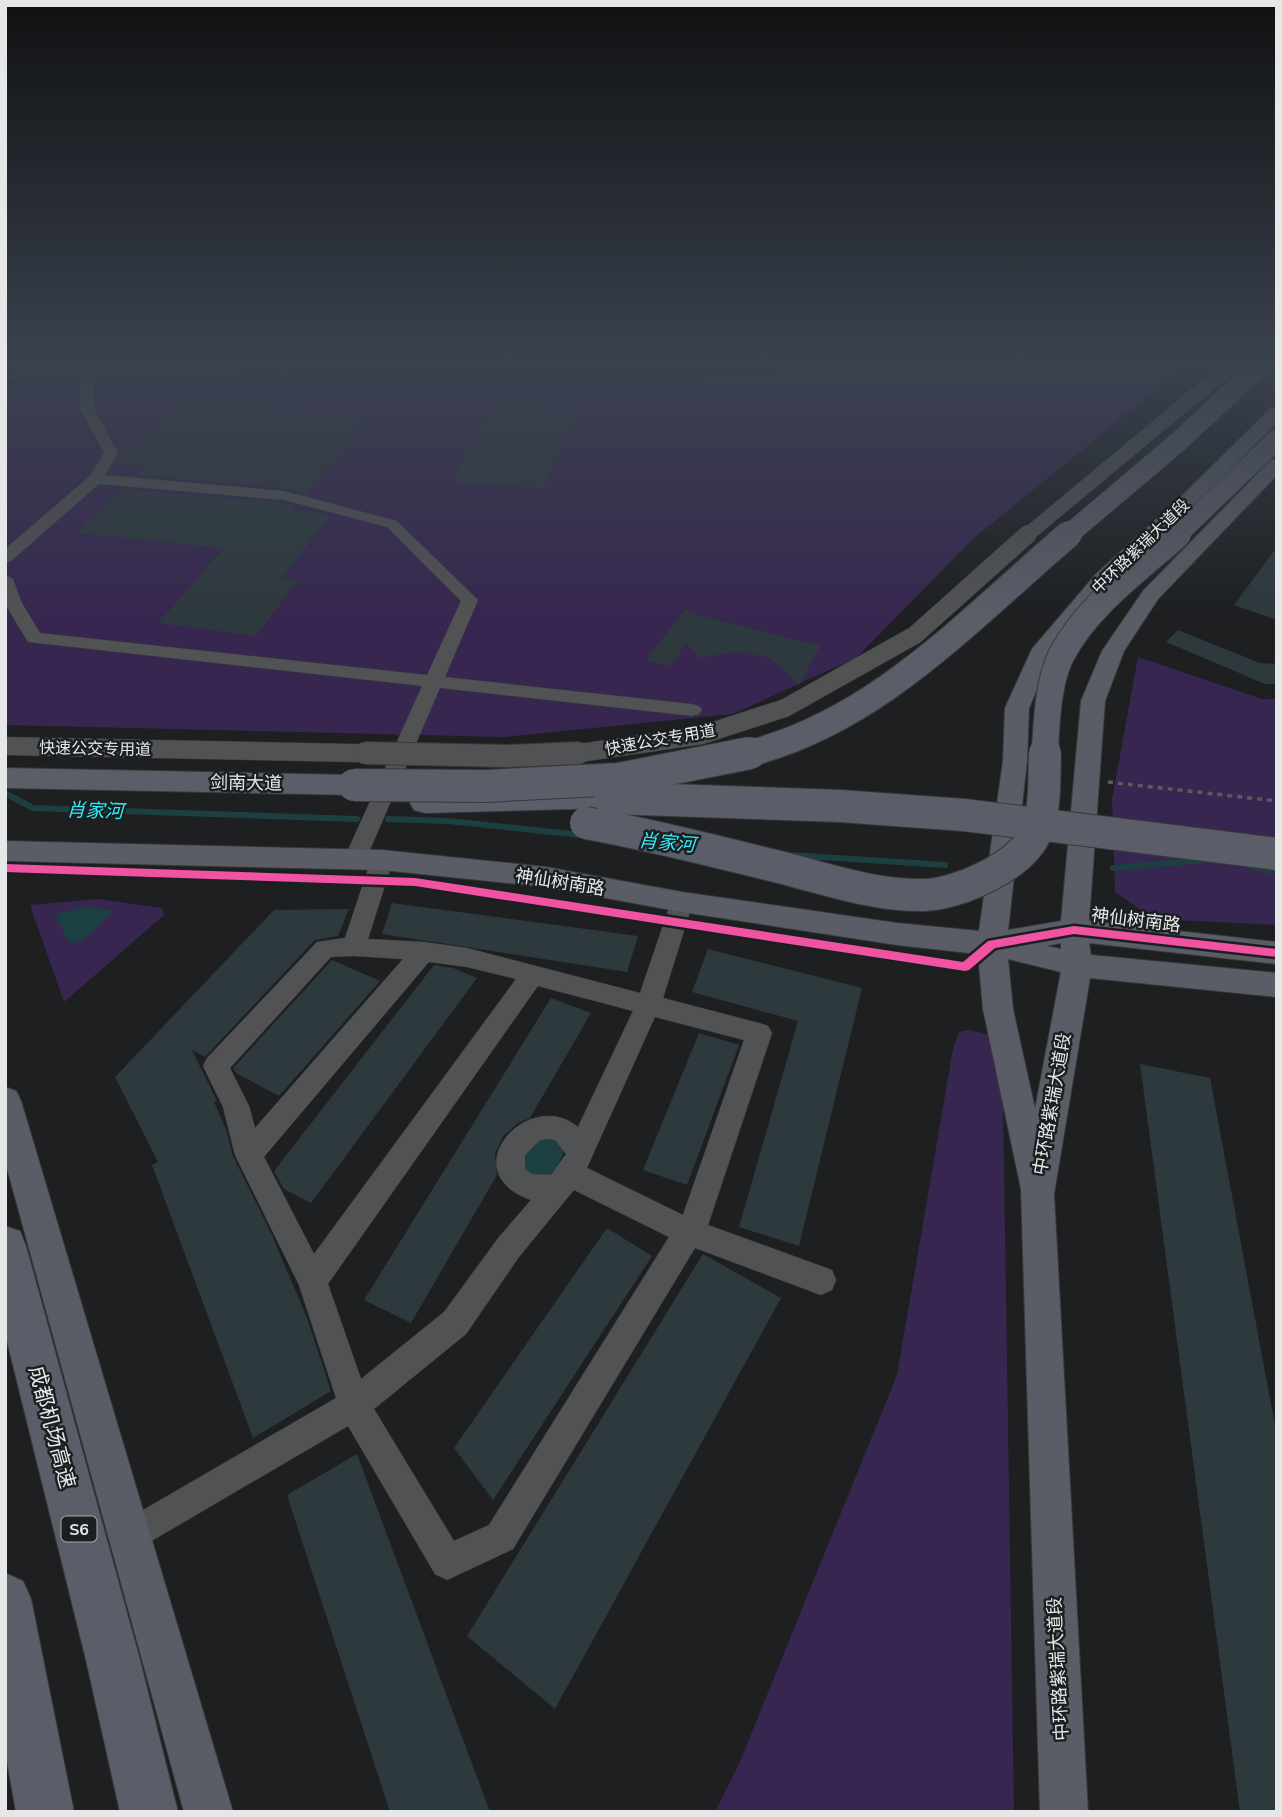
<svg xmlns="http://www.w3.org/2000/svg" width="1282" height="1817" viewBox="0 0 1282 1817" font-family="'Nunito Sans','Noto Sans SC',sans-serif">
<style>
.green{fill:#372750}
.water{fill:#1c4042}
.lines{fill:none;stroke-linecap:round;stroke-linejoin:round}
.stream{stroke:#1c4042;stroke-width:6}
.building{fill:#2e393e}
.minor-casing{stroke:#37393a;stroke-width:1}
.major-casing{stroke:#37393a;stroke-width:2}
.highway-casing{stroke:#37393a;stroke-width:2}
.path{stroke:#5a5b5c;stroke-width:3.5;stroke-dasharray:5 5;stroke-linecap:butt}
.minor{fill:#515254;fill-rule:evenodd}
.major{fill:#5a5d65;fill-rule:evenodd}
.highway{fill:#5b5d68;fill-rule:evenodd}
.rail{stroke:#575859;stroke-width:3.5;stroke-dasharray:6 3.5;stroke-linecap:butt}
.minor-bridge-far2-casing{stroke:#37393a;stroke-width:15;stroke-linecap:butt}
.minor-bridge-far1-casing{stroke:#37393a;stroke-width:19;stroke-linecap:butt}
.minor-bridge-casing{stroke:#37393a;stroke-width:24;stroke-linecap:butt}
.highway-bridge-far2-casing{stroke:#37393a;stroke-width:21;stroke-linecap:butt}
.highway-bridge-far1-casing{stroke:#37393a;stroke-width:28;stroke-linecap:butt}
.highway-bridge-casing{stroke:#37393a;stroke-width:34;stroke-linecap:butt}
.minor-bridge-far2{stroke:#515254;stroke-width:14}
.minor-bridge-far1{stroke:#515254;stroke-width:18}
.minor-bridge{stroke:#515254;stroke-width:22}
.highway-bridge-far2{stroke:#5b5d68;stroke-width:20}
.highway-bridge-far1{stroke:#5b5d68;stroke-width:26}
.highway-bridge{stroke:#5b5d68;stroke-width:32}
.cycleway-casing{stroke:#1c1f22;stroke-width:5}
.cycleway{fill:#f153a3;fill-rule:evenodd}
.labels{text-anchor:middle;stroke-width:5;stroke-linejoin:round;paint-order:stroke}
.far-street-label{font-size:16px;fill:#e5e7e9;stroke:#1c1f22}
.shield{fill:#1c1f22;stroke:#a9abad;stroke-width:2}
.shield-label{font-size:16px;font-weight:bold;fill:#e5e7e9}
.street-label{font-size:18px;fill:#e5e7e9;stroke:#1c1f22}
.water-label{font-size:19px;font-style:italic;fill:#2eebf6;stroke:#1c1f22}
.near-street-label{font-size:21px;fill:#e5e7e9;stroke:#1c1f22}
</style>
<rect width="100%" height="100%" fill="#1d1f21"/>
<!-- green -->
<g class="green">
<path d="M998,362h192l-216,176 -118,120 -123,56 -229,23 -499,-12v-341l75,-4 591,-3 261,-8z"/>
<path d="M1138,657l124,42h15v226l-123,-6 -39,-27 -3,-93z"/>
<path d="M98,899l64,9 2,7 -100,87 -34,-97z"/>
<path d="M969,1030l33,7 12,775h-299l24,-48 158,-389 56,-326 6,-17z"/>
</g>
<!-- water -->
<g class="water">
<path d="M90,906l23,5 -29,29 -15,3 -14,-29z"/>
<path d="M538,1138l19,1 7,13 -12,25h-21l-7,-8 -3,-21z"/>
</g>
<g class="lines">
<!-- stream -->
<g class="stream">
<path d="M5,793l28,15 324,11"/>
<path d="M388,819l60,2 133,14"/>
<path d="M790,855l155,10"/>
<path d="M1251,866l26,6"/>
<path d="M1113,868l90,-8"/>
</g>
</g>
<!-- building -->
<g class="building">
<path d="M182,402l105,9 79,6 -61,77 -21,-6 -147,-13 9,-8 -31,-3z"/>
<path d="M493,407l83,6 -33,75 -92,-7z"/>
<path d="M123,489l161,14 11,3 -3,4 38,5 -47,63 15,2 -42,56 -98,-13 66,-75 -147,-15z"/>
<path d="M1277,547v73l-43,-15z"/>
<path d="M685,609l11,5 124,32 -21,39 -29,-27 -32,-7 -37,7 -15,-15 -15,23 -25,-6z"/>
<path d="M1178,630l82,33 17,1v20h-12l-99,-42z"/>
<path d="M392,903l246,33 -11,36 -245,-38z"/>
<path d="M349,909l-11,27 -23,4 -110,117 -13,-7 25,51 -3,1 12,27 7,27 38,77 36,85 24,73 -78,47 -101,-273 6,-3 -43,-85 159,-167z"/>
<path d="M708,949l154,39 -63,258 -60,-19 59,-206 -106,-29z"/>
<path d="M332,960l48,21 -101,115 -43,-23 -3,-5z"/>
<path d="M434,965l19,3 24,10 -166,225 -27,-14 -10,-18z"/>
<path d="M551,998l40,15 -61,105 -12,5 -15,13 -8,18 2,21 -86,148 -47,-23z"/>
<path d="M699,1033l40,12 -52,140 -44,-15z"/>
<path d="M1140,1064l70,14 67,358v376h-37z"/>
<path d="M607,1228l45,28 -159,244 -39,-52z"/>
<path d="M703,1254l78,44 -226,411 -88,-73z"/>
<path d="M357,1454l133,358h-100l-103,-317z"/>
</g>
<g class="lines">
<!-- minor casing -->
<g class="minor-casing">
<g id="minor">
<path d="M82,362h12v46l24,45 -13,22 179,16 113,30 81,79 -33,77 247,27 7,2 3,4 -3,4 -7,2 -252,-28 -74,171 -3,6 -8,2 -8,-2 -3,-6 78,-173 -394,-44 -23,-38v-30l8,5 9,24 18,30 387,42 34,-74 -74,-74 -103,-27 -185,-16 -88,77 -6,2v-14l85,-73 14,-23 -24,-45z"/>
<path d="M382,852l8,2 3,6 -25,79 56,3 43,6 173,45 31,-91 3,-6 8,-2 8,2 3,6 -30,96 96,25 9,3 4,7 -64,192 124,45 4,10 -4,10 -11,5 -126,-47 -182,301 -66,31 -12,-6 -87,-148 -217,127 -12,-5 -5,-12 5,-12 217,-126 -37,-113 -64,-130 -12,-48 -20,-41 4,-8 110,-116 28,-4 26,-78 3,-6zM354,956l49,3 -148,169 -6,-22 -19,-38 101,-111zM429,962l38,5 49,12 -202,275 -50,-97zM538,986l95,25 -55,116c-50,-41 -127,45 -47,73l-32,37 -55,75 -83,67 -33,-95zM655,1017l89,23 -61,175 -96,-47zM547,1139l8,1 11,14 -15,21 -19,-1 -7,-5v-14l15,-15zM574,1190l95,47 -180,288 -35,16 -80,-132 92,-75 53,-77z"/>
</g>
</g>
<!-- major casing -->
<g class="major-casing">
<g id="major">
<path d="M1277,407v15l-81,82 -86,78 -57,69 -24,57 -2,53 -19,169 53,-9 20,-220 21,-50 41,-60 128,-131 6,-1v16l-119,124 -34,52 -19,50 -16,220 188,21v22l-188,-21 2,12 186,18v24l-187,-19 -36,216 34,618h-48l-19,-623 -38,-180 -5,-55 -81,-9 -215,-33 -136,-25 -164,-17 -377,-9v-20l377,9 164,17 136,25 215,31 82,8 24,-170 2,-53 27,-59 64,-75 86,-78 89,-88zM1061,943v6l-15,-3zM1008,959l53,13 -26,137 -22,-100z"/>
<path d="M5,1087l11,4 5,10 212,711h-49l-179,-651z"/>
</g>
</g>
<!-- highway casing -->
<g class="highway-casing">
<g id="highway">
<path d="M5,768l349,7 11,3 4,7 -4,7 -11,3 -349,-7z"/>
<path d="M610,788l11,3 4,7 -4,7 -11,3 -185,5 -11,-3 -4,-7 4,-7 11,-3z"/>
<path d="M5,1226l15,5 6,15 114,414 38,152h-58l-34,-152 -81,-327z"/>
<path d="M5,1573l18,8 8,18 43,213h-58l-11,-62z"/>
</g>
</g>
<!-- path -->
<path class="path" d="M1108,782l169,19"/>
<!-- minor -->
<use href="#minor" class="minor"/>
<!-- major -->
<use href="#major" class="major"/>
<!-- highway -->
<use href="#highway" class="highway"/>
<!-- rail -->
<path class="rail" d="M5,377l235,-9 542,-2 75,-4"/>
<!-- minor-bridge-far2 casing -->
<g class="minor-bridge-far2-casing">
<path id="minor-bridge-far2" d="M1026,536l209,-174"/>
</g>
<!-- minor-bridge-far1 casing -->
<g class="minor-bridge-far1-casing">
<g id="minor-bridge-far1">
<path d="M5,746l448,9"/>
<path d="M543,755l30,-1 129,-19 83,-27 130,-73 113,-101"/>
</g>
</g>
<!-- minor-bridge casing -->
<g class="minor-bridge-casing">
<path id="minor-bridge" d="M365,753l143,3 71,-3"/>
</g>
<!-- highway-bridge-far2 casing -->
<g class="highway-bridge-far2-casing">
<g id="highway-bridge-far2">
<path d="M1067,536l111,-94 86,-80"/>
<path d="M1176,536l101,-97"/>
</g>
</g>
<!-- highway-bridge-far1 casing -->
<g class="highway-bridge-far1-casing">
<g id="highway-bridge-far1">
<path d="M743,755c132,-31 226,-136 326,-221"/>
<path d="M1045,755c1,-30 3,-75 17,-101 26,-49 76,-84 116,-120"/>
</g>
</g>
<!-- highway-bridge casing -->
<g class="highway-bridge-casing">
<g id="highway-bridge">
<path d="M354,785l132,1 133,-7 131,-26"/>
<path d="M610,798l230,8 124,9 313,39"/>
<path d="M586,823c67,12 132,29 197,45 47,12 93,28 141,27 35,-1 98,-29 112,-63 10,-23 8,-54 9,-79"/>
</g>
</g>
<!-- minor-bridge-far2 -->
<use href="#minor-bridge-far2" class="minor-bridge-far2"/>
<!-- minor-bridge-far1 -->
<use href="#minor-bridge-far1" class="minor-bridge-far1"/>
<!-- minor-bridge -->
<use href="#minor-bridge" class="minor-bridge"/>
<!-- highway-bridge-far2 -->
<use href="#highway-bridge-far2" class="highway-bridge-far2"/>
<!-- highway-bridge-far1 -->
<use href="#highway-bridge-far1" class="highway-bridge-far1"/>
<!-- highway-bridge -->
<use href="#highway-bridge" class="highway-bridge"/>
<!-- cycleway casing -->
<g class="cycleway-casing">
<path id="cycleway" d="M5,864l410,14 548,84 25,-21 86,-15 203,23v8l-203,-23 -79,14 -26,22 -4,1 -550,-85 -410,-14z"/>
</g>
<!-- cycleway -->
<use href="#cycleway" class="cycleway"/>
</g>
<!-- sky -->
<linearGradient id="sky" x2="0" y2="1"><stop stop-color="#101112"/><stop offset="0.59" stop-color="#3a424e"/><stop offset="1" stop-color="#3a424e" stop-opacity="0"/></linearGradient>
<rect width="1282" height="616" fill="url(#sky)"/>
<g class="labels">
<!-- far-street labels -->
<g class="far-street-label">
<text transform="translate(1140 546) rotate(-44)" y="6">中环路紫瑞大道段</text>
<text transform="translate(660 739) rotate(-10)" y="6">快速公交专用道</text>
<text transform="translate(95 748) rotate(1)" y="6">快速公交专用道</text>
</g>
<!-- shield labels -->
<rect class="shield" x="61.5" y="1516.5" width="35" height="25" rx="5"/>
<g class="shield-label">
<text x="79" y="1535">S6</text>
</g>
<!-- street labels -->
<g class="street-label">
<text transform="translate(246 783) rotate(1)" y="6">剑南大道</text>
<text transform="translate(560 882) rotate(9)" y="6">神仙树南路</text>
<text transform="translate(1136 920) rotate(7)" y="6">神仙树南路</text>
<text transform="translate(1052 1104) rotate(-80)" y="6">中环路紫瑞大道段</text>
<text transform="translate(1058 1669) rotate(-93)" y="6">中环路紫瑞大道段</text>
</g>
<!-- water labels -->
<g class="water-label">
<text transform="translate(95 810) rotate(2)" y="7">肖家河</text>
<text transform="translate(667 842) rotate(5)" y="7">肖家河</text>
</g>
<!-- near-street labels -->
<g class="near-street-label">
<text transform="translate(52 1427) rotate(75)" y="7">成都机场高速</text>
</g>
</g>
<!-- border -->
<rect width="1282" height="1817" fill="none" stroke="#e5e7e9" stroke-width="14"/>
</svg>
